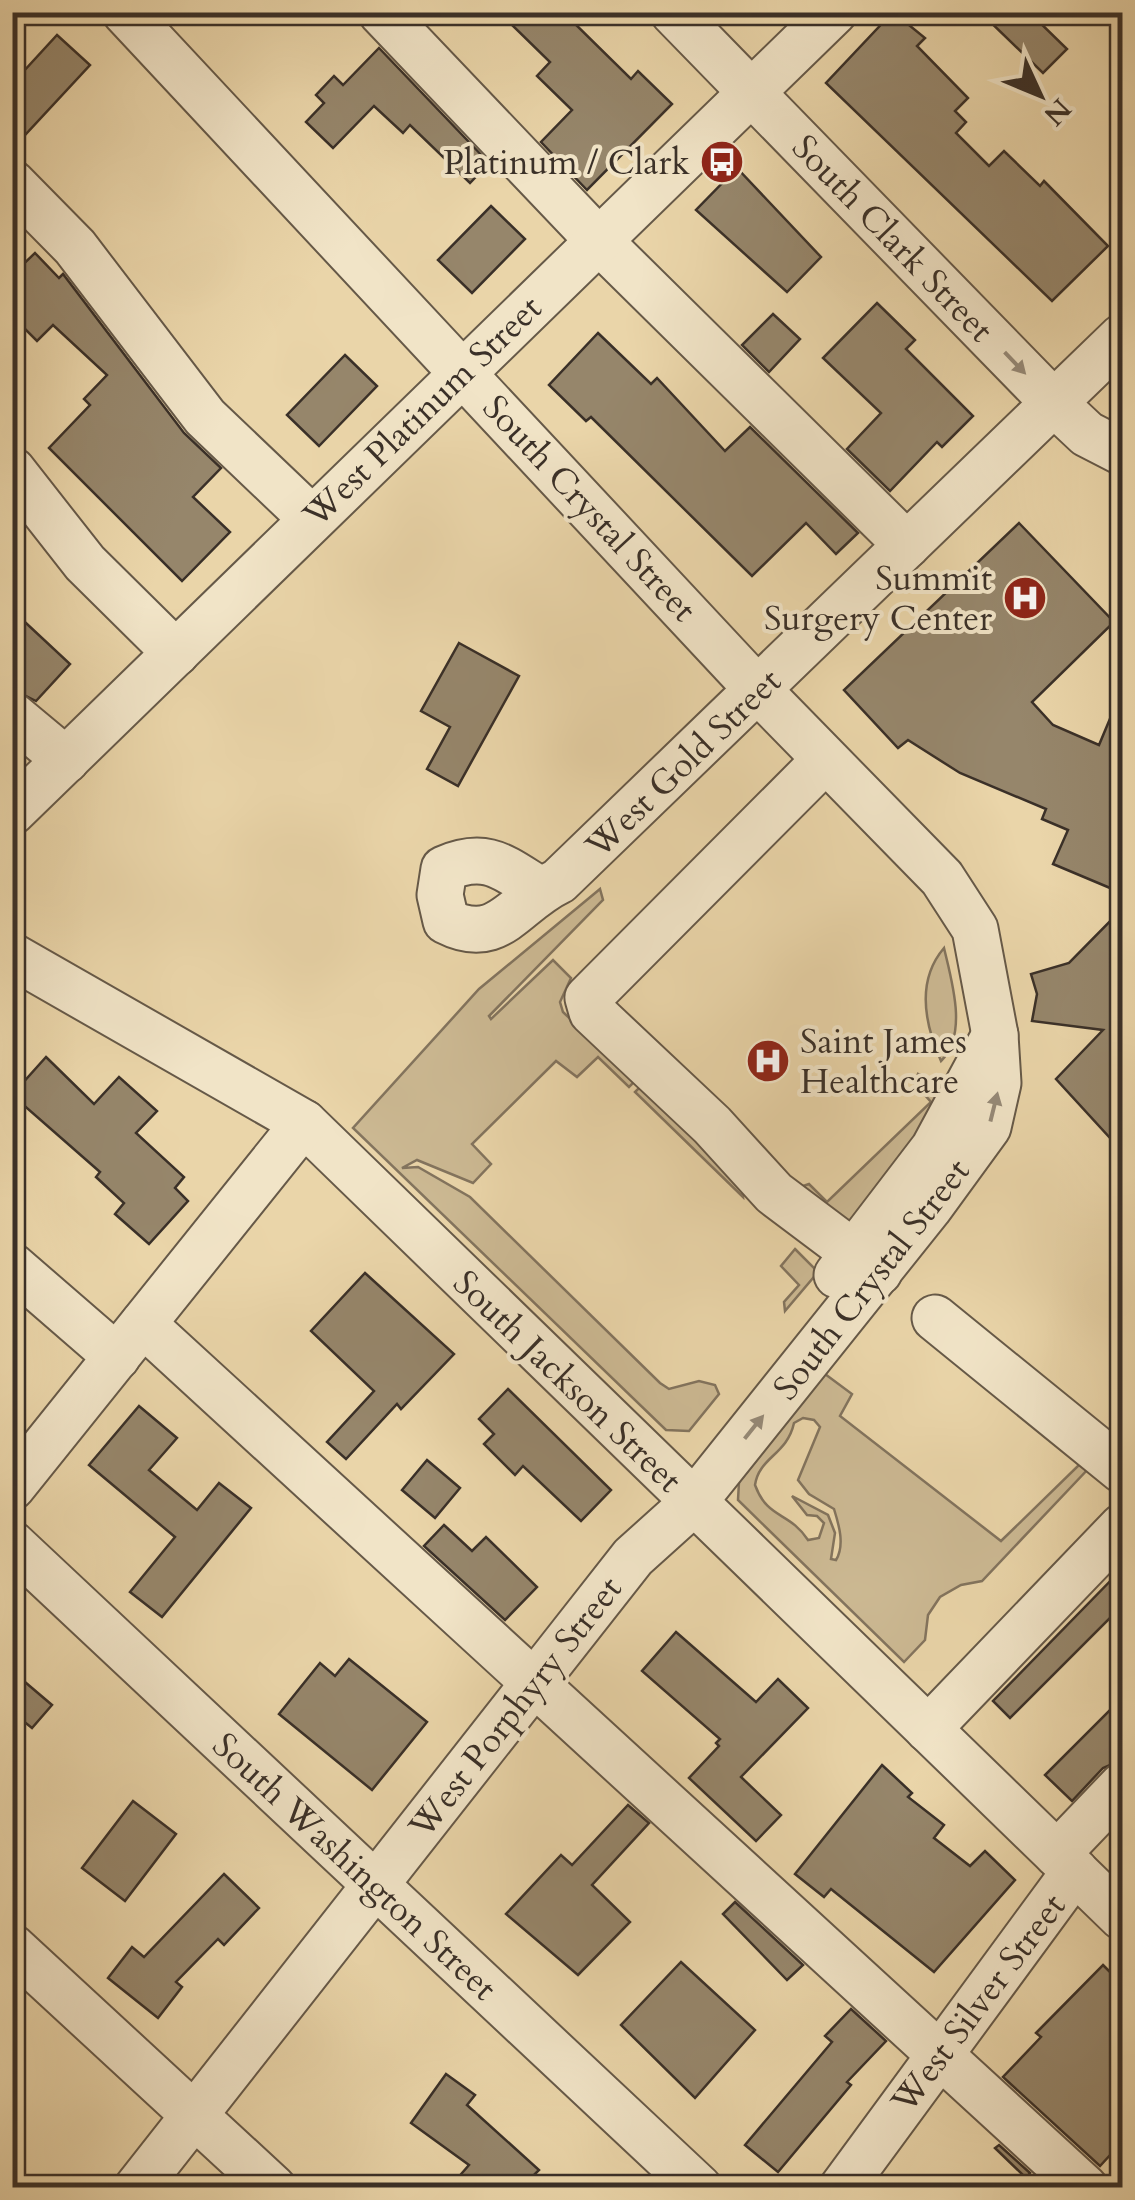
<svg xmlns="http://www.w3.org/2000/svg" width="1135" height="2200" viewBox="0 0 1135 2200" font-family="Cardo,serif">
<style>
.green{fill:#ccb993;stroke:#83745e;stroke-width:2.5;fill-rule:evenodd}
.building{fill:#96866b;stroke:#3a3028;stroke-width:2.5}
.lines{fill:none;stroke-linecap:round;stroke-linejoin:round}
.minor-casing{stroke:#665948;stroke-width:49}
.minor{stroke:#f1e4c7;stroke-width:45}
.oneway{fill:#968a78}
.labels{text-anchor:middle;stroke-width:8;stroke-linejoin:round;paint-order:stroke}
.poi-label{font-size:35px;fill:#3a3028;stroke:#f1e4c7;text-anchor:end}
.street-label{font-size:35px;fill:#3a3028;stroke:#f1e4c7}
</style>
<rect width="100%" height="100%" fill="#ead5a9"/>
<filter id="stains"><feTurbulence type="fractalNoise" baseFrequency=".002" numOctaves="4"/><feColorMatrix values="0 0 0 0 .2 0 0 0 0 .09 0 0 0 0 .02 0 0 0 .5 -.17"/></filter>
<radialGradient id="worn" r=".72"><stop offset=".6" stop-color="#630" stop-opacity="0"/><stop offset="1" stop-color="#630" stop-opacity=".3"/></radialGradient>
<!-- green -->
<g class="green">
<path d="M600,889l3,11 -114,116 2,3 62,-59 18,18 -11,24 3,10 72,69 -6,6 -31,-30 -21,20 -21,-16 -84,83 19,20 -18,19 -56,-23 -15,8 16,-1 52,30 190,186 9,6 30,-8 16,4 4,9 -30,37 -23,-1 -313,-302 126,-139z"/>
<path d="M944,948c8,34 24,86 -3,113 -16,-36 -26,-79 3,-113z"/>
<path d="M918,1074l27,11 -5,19 -90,123 -47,-41 6,-2 18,18 104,-100 -16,-18z"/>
<path d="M641,1086l101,99 1,12 -108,-105z"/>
<path d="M795,1249l23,23 -33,39 -1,-9 15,-17 -18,-19z"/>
<path d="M825,1374l27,20 -12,22 161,125 80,-78 9,4 -108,114 -21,4 -21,12 -12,18 -3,25 -21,22 -166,-162 1,-18zM803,1418l11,2 6,7 -22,53 11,14 25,15c5,16 11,36 2,51l-5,-1 4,-26 -7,-18 -36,-19 15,19 10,1 7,7 -5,15 -11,2c-19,-29 -40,-20 -53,-55 4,-28 32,-30 39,-62z"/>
</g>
<!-- building -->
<g class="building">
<path d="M526,12h37l68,67 7,-8 34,33 -85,86 -46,-48 31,-32 -35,-34 13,-14 -37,-36z"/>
<path d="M893,12l32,26 -8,8 51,52 -13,13 11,11 -10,11 33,33 15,-15 36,35 4,-5 64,65 -56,55 -226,-218z"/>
<path d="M980,12h49l38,37 -24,24z"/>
<path d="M57,35l33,30 -78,84v-65z"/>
<path d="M379,48l110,115 -19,20 -60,-58 -7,8 -29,-27 -41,42 -27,-26 18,-19 -8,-8 18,-19 9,9z"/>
<path d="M737,168l84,89 -34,35 -91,-82z"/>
<path d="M491,206l34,33 -53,54 -34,-33z"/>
<path d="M35,253l24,25 4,-4 121,159 37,35 -28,29 37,35 -48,49 -133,-133 41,-43 -6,-6 23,-24 -54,-50 -16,16 -25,-25v-41z"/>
<path d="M877,303l38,37 -9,9 67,67 -31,31 -5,-5 -47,49 -43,-42 34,-36 -58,-55z"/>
<path d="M773,314l27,25 -31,33 -27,-27z"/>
<path d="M598,333l53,51 6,-6 68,73 25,-24 108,106 -22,21 -30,-31 -54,53 -161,-159 -5,4 -37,-36z"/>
<path d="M345,355l32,31 -58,60 -32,-31z"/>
<path d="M1019,523l95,99 -82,80 21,23 46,20 23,-55v203l-69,-29 15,-34 -26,-11 4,-10 -86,-36 -52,-33 -10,8 -54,-58z"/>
<path d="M12,610l58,54 -34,37 -24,-12z"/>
<path d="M459,643l60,33 -61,110 -31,-17 23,-42 -29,-16z"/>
<path d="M1122,909v242l-66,-72 47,-49 -71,-9 5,-27 -6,-20 38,-11z"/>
<path d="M46,1057l48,47 25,-27 38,34 -21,22 48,44 -9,11 13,13 -39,43 -34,-30 9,-11 -28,-26 4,-5 -88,-77z"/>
<path d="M365,1273l89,81 -53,55 -4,-5 -51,55 -19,-17 47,-51 -63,-60z"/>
<path d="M508,1389l103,101 -30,31 -58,-55 -8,9 -31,-31 10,-10 -15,-15z"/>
<path d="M139,1406l38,32 -28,32 48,40 22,-27 32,25 -89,109 -32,-25 45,-55 -86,-72z"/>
<path d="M427,1460l33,28 -25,30 -33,-28z"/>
<path d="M444,1525l28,26 14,-14 51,50 -32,33 -81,-74z"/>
<path d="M1122,1569v37l-112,112 -17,-17z"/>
<path d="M676,1632l80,70 22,-23 30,29 -67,69 40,38 -25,26 -67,-63 30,-32 -3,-3 4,-4 -78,-68z"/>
<path d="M349,1659l78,63 -55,68 -93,-76 41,-51 15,13z"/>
<path d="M12,1671l40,34 -20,23 -20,-16z"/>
<path d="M1122,1698v62l-19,8 -31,33 -27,-26z"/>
<path d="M882,1765l30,28 -4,4 36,28 -10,13 36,28 15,-15 30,29 -81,92 -103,-83 -7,8 -29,-23z"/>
<path d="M133,1801l43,33 -51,67 -43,-33z"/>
<path d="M628,1805l21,18 -57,62 38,37 -52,53 -72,-61 55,-59 11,10z"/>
<path d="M224,1874l35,34 -35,37 -6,-6 -42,43 6,5 -24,31 -50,-40 24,-31 12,10z"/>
<path d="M735,1902l68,63 -16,15 -64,-66z"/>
<path d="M681,1962l74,68 -60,68 -74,-73z"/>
<path d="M1103,1965l19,19v158l-22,24 -97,-89 38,-40 -5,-4z"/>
<path d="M851,2009l35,32 -39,41 4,3 -73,87 -33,-27 87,-103 -7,-6z"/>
<path d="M446,2074l29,21 -8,10 72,65 -18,18h-72l20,-23 -58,-42z"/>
<path d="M999,2145l31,28 -4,5 -31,-30z"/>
</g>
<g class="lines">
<!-- minor casing -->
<g class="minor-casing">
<g id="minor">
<path d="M125,12l635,680 182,186 33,51 20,106 3,48 -10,44 -59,81 -236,295 -60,54 -496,631"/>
<path d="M381,12l217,228 309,305"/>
<path d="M673,12l381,391 33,31 35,18"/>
<path d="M12,183l63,64 130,170 107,102"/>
<path d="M12,470l73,93 91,90"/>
<path d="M12,715l54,45"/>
<path d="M825,760l-237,238 4,14 120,113 62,68 105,79"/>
<path d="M12,812l822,-800"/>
<path d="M540,890c-36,-22 -53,-40 -96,-21l-4,26 6,26c53,27 67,-18 113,-40l563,-544"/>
<path d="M12,956l292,167 818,794"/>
<path d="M12,1266l105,91"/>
<path d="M837,1275l97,-127 61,-113"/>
<path d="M935,1318l187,152"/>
<path d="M143,1324l942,864"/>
<path d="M12,1487l292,-364"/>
<path d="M12,1544l687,644"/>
<path d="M928,1729l194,-202"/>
<path d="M1057,1854l65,-68"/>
<path d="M12,1947l261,241"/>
<path d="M842,2188l233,-317"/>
</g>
</g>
<!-- minor -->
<use href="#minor" class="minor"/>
</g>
<!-- one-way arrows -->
<defs><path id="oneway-solid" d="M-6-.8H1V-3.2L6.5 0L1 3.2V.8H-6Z" transform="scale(2.5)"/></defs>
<g class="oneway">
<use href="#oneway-solid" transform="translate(1015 363) rotate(46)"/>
<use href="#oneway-solid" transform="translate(994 1107) rotate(-76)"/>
<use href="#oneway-solid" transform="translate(754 1427) rotate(-51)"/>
</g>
<!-- icons -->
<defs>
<g id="bus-disc" transform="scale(2.25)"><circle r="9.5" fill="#8f2418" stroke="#f1e4c7"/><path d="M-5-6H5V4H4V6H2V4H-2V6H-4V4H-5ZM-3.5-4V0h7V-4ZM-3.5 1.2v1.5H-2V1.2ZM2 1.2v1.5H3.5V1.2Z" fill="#fff"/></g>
<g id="hospital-disc" transform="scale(2.25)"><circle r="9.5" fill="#8f2418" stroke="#f1e4c7"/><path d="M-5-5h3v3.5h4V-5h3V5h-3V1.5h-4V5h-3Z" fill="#fff"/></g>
</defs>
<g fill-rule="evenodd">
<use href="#bus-disc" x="722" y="162"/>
<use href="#hospital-disc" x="1025" y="598"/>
<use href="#hospital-disc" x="768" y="1061"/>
</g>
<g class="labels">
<!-- poi labels -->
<g class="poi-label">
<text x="690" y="174">Platinum / Clark</text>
<text x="992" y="590">Summit<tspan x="992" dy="40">Surgery Center</tspan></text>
<text x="800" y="1053" text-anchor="start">Saint James<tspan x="800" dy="40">Healthcare</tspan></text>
</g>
<!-- street labels -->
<g class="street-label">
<text transform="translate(893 238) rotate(46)" y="12">South Clark Street</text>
<text transform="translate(422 411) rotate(-44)" y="12">West Platinum Street</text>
<text transform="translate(590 508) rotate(47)" y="12">South Crystal Street</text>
<text transform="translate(683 763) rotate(-44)" y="12">West Gold Street</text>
<text transform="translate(871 1279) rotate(-52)" y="12">South Crystal Street</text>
<text transform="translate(568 1381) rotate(44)" y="12">South Jackson Street</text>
<text transform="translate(515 1707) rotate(-52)" y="12">West Porphyry Street</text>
<text transform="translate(355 1866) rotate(43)" y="12">South Washington Street</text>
<text transform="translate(978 2003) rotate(-53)" y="12">West Silver Street</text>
</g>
</g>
<!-- margin -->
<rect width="1135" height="2200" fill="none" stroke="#ead5a9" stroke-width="50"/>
<rect x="15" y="15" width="1105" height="2170" fill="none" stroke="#3a3028" stroke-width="5"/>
<rect x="25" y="25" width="1085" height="2150" fill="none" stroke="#3a3028" stroke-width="2.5"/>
<!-- north arrow -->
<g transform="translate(1040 95) rotate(134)" stroke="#f1e4c7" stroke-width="8" paint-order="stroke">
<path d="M0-8L18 38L0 25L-18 38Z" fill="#3a3028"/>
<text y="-15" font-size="28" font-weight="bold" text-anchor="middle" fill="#3a3028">N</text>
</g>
<rect width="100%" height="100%" filter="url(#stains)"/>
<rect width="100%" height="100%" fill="url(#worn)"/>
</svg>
